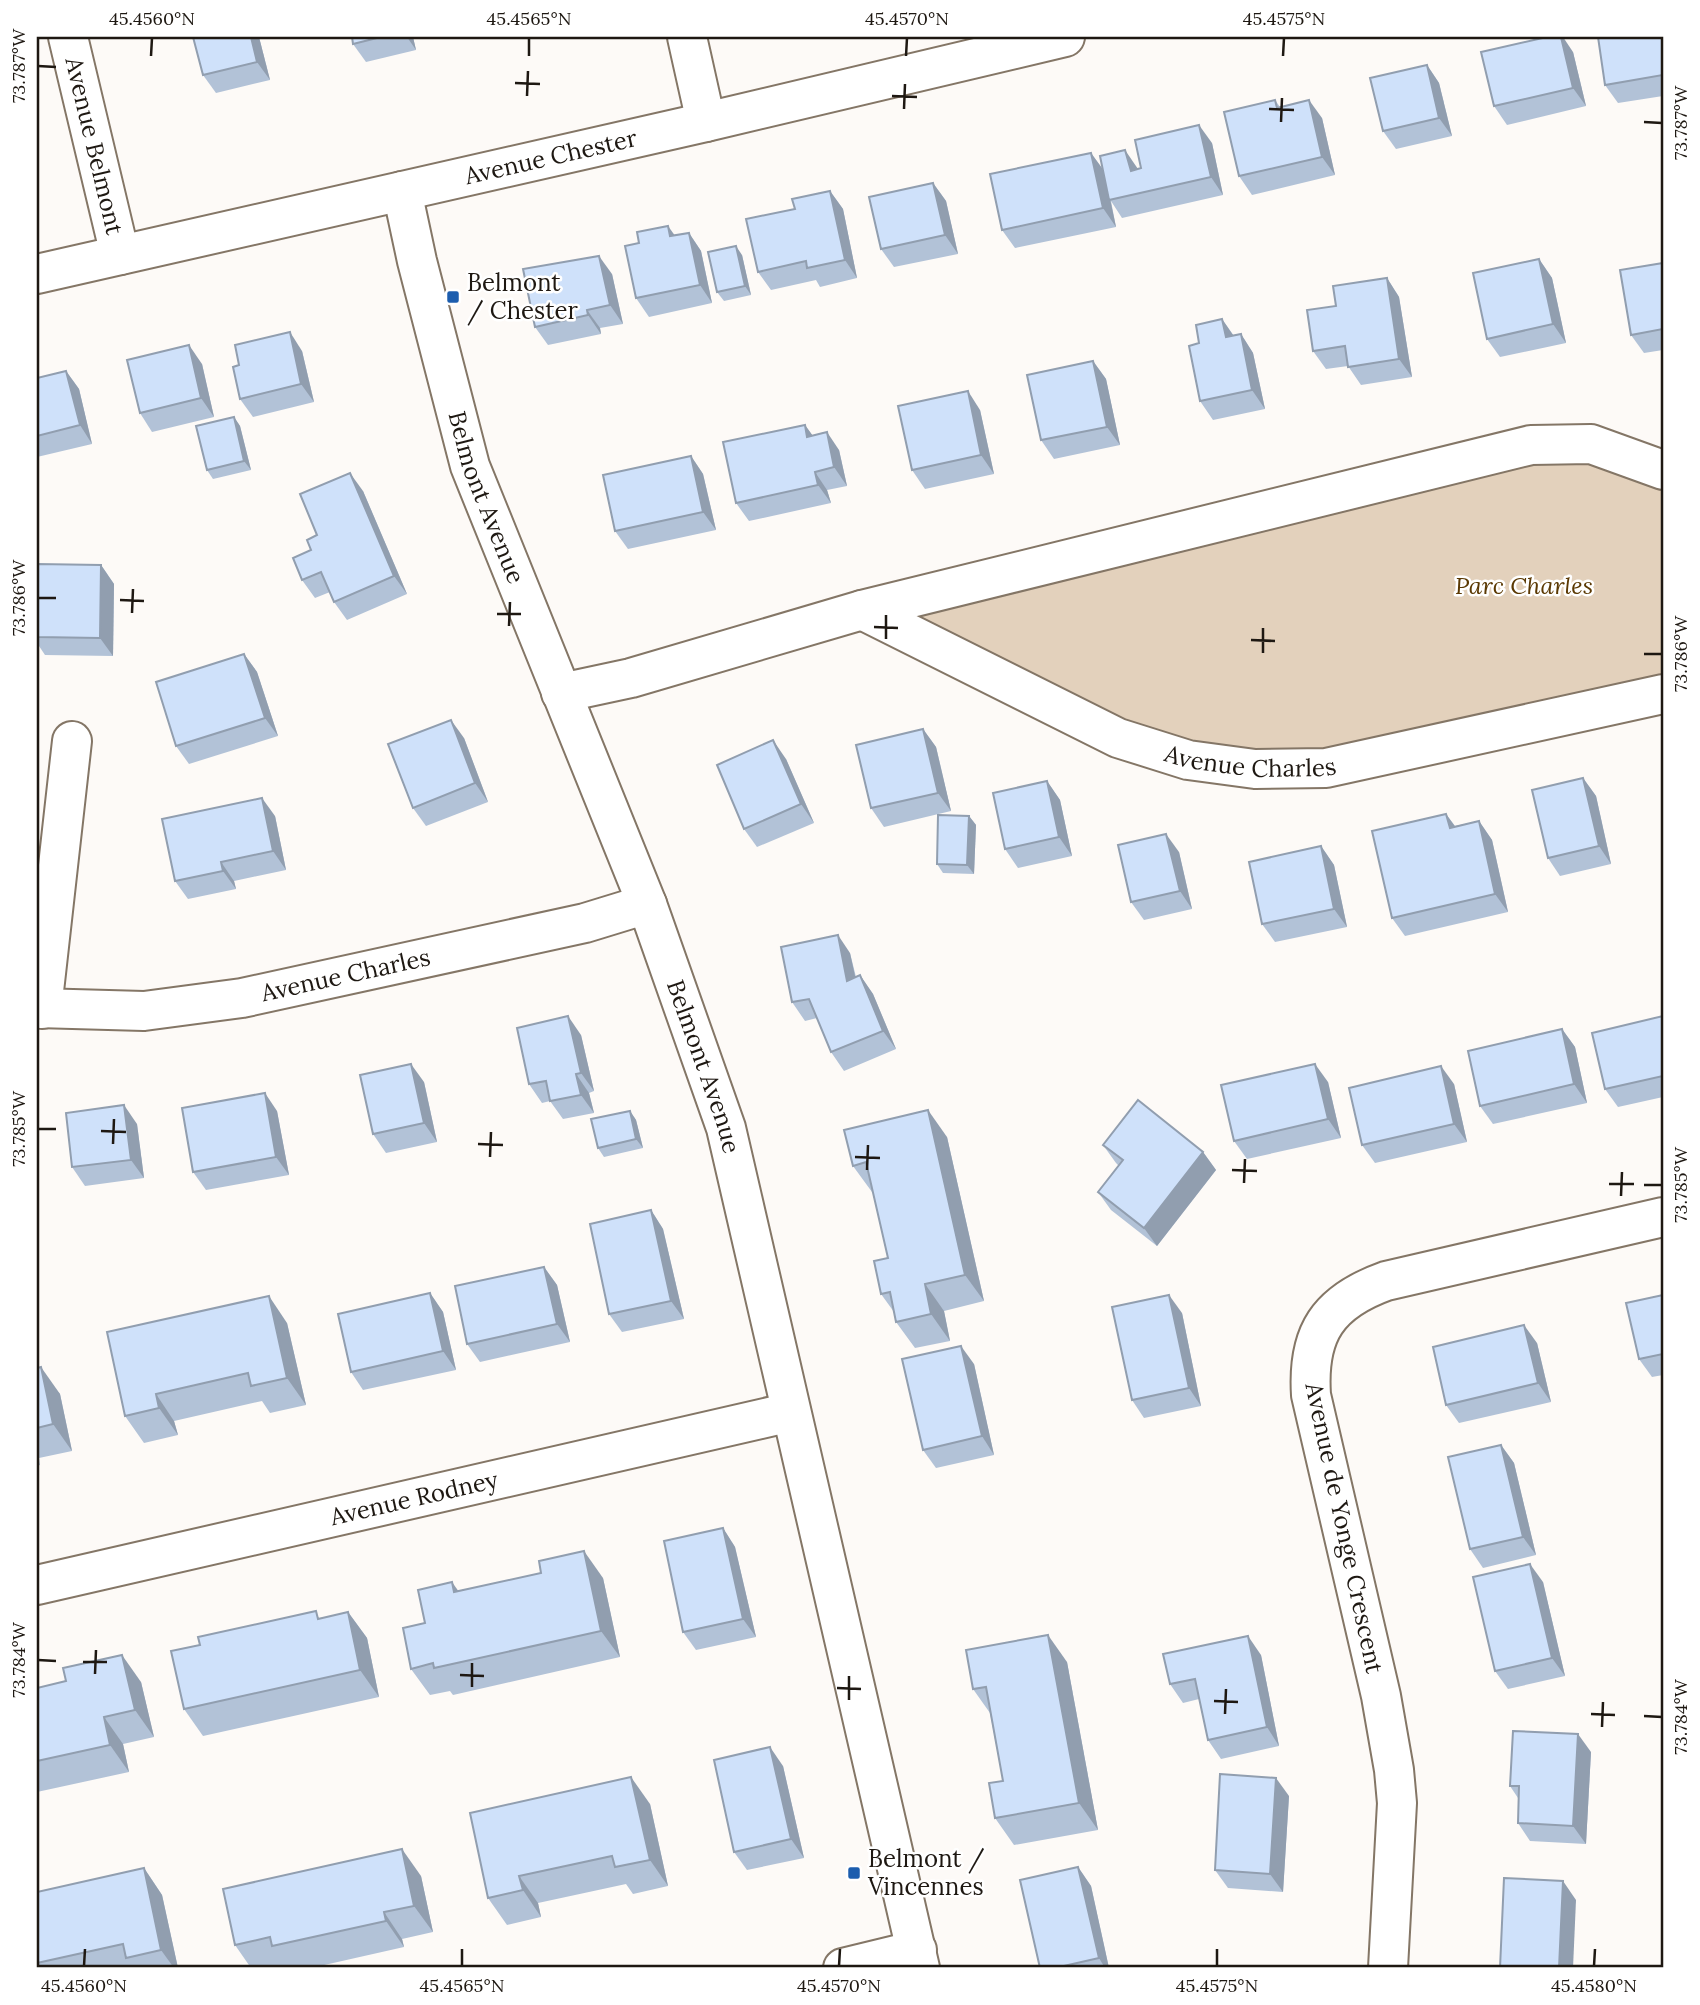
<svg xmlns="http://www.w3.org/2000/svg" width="1700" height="2005" viewBox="0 0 1700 2005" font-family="Lora,serif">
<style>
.green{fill:#e3d1bc}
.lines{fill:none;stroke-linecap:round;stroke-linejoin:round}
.minor-casing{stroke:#847666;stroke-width:42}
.minor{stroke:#fff;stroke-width:38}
.wall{fill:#b2c2d7}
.shaded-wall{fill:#919eaf}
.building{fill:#cfe1fa;stroke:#919eaf;stroke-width:2}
.ticks{fill:none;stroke:#1e1812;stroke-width:2.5}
.poi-dot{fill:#1c5dae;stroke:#fff;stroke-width:2.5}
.labels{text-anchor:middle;stroke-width:5;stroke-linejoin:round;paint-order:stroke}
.street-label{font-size:24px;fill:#1e1812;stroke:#fff}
.poi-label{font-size:24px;fill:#1e1812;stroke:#fff;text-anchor:start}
.park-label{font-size:24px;font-style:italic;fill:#5b3903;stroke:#fff}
.neatline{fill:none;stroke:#1e1812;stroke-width:2.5}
.ticks-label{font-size:18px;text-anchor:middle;fill:#1e1812}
</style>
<rect width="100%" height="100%" fill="#fdfaf7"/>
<!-- green -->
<path class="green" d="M1531,445l132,25v224l-337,74 -138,-8 -326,-150z"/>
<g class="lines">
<!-- minor casing -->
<g class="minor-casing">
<g id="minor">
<path id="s1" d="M68,37l52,218"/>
<path d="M687,37l19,85"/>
<path id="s2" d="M402,191l15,70 53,205 177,438 79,224 194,840"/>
<path id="s3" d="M37,274l669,-152 359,-85"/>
<path id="s4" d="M862,610l256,128 70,22 67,9 71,-1 337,-74"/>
<path d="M561,693l70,-15 231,-68 669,-165 60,-1 72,26"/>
<path id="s5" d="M37,1008l107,3 98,-13 343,-75 62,-19"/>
<path d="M42,1009l30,-268"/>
<path id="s6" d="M37,1585l754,-173"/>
<path d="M843,1968l74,-18"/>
<path d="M1388,1968l9,-165 -3,-33 -13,-74 -70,-301c-4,-62 17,-93 75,-114l277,-64"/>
</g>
</g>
<!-- minor -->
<use href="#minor" class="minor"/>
</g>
<!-- wall -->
<g class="wall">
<path d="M259,37l11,43 -54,13 -13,-18z"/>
<path d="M352,37h61l3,13 -50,12 -13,-18z"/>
<path d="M1663,37v59l-45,7 -13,-18z"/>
<path d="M1573,52l13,54 -79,19 -13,-19z"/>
<path d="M1427,65l12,18 13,53 -56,13 -13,-18z"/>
<path d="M1275,100l5,7 42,11 13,57 -83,20 -13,-19z"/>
<path d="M1212,143l11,52 -101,23 -11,-17 5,26 -101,21 -13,-18 89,-77 11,15 36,1z"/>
<path d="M933,183l13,18 12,53 -64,13 -13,-18z"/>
<path d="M830,191l13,18 14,69 -37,9 -4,-7 -45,10 -13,-18 37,-63z"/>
<path d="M689,233l12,18 11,52 -63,14 -13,-19 39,-63z"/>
<path d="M742,255l9,40 -27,6 -7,-9z"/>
<path d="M1539,259l13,19 14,65 -66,14 -13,-18z"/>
<path d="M1663,263v87l-19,3 -13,-18z"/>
<path d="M612,274l11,50 -23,4 1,6 -53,11 -13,-18z"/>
<path d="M1387,278l12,19 13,80 -51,8 -13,-19 -22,3 -13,-18 23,-45z"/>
<path d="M1222,319l12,17 7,-2 12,19 12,56 -52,11 -13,-19 -1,-58z"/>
<path d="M302,351l12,51 -61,15 -13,-18z"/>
<path d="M1093,361l13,18 14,66 -66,14 -13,-19z"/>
<path d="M202,364l12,53 -62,15 -12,-19z"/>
<path d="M66,371l13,18 13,55 -55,13v-79z"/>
<path d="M980,410l14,64 -69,15 -13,-19z"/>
<path d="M234,417l6,9 11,44 -38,9 -6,-9z"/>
<path d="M805,425l7,10 27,15 8,36 -20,4 4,13 -82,18 -13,-18z"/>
<path d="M691,456l12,18 13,56 -88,19 -13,-18z"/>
<path d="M363,491l44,103 -60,26 -13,-18 -4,-10 -15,6 -13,-18 15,-45z"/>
<path d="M37,564l64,1 13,19 -1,72 -68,-1 -8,-12z"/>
<path d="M244,654l13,18 21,64 -89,28 -13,-18z"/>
<path d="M923,729l13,18 15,64 -67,16 -13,-19z"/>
<path d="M464,738l24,64 -62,24 -13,-18z"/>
<path d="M786,759l28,64 -57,24 -13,-18z"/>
<path d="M1583,778l13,18 15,68 -51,12 -12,-18z"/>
<path d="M1047,781l13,19 12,56 -54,12 -13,-19z"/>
<path d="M1446,814l9,12 24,-5 13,19 16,72 -103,24 -13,-18z"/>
<path d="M275,816l11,54 -52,11 2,8 -48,10 -13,-18z"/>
<path d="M969,816l7,9 -2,49 -31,-1 -6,-9z"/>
<path d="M1321,846l13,19 13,62 -72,15 -13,-18z"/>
<path d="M1179,852l13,57 -48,11 -13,-18z"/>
<path d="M850,953l6,24 4,-2 13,19 23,55 -52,22 -13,-19 -14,-34 -12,3 -13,-19z"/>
<path d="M1663,1016v81l-45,10 -13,-18z"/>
<path d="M1562,1029l13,18 12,56 -94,21 -13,-18z"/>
<path d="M581,1035l13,56 -5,2 5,20 -31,6 -13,-18 -8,2 -13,-19z"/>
<path d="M424,1082l13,60 -51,11 -13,-19z"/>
<path d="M1328,1082l13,56 -94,21 -13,-18z"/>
<path d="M1454,1084l13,58 -92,21 -13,-18z"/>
<path d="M277,1111l12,64 -83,15 -13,-18z"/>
<path d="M630,1111l6,9 7,28 -39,9 -6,-9z"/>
<path d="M137,1124l7,54 -59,8 -13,-19z"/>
<path d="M947,1137l37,164 -40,10 6,30 -35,7 -19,-26 -2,-10 -13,-18 7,-36 -15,-66h-1l-19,-26z"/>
<path d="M1103,1145l100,7 13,18 -59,76 -46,-36 -13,-18 21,-26 -3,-3z"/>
<path d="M651,1210l12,19 21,90 -62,13 -13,-18z"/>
<path d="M544,1267l13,18 13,57 -90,20 -13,-18z"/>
<path d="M430,1293l13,19 13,58 -93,20 -12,-18z"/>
<path d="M1663,1295v80l-11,2 -13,-18z"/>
<path d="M1182,1313l19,93 -57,12 -12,-18z"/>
<path d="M287,1323l19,82 -36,8 -8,-12 -88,20 4,14 -34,8 -19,-27 -18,-84z"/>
<path d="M1537,1343l14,59 -92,21 -13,-18z"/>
<path d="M974,1364l20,91 -58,13 -13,-18z"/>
<path d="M37,1368l23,26 12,57 -33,7 1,7 -3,1z"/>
<path d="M1501,1445l13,18 22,92 -53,13 -13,-19z"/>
<path d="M723,1528l12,19 21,90 -60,13 -13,-18z"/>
<path d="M603,1578l17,79 -167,38 -3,-4 -20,4 -19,-26 14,-46 34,-32z"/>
<path d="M1543,1582l22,94 -57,13 -13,-18z"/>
<path d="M348,1612l19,26 12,59 -176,39 -19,-27 138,-91z"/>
<path d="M1261,1655l18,91 -58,13 -13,-19 -9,-41 -16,4 -13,-19z"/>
<path d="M1067,1662l31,168 -84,15 -19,-27 8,-37 -13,-68 -17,-24z"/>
<path d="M141,1682l13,55 -31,7 6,28 -92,20v-104z"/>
<path d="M1591,1752l-5,92 -56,-3 -12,-18v-25l-8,-12z"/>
<path d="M783,1766l21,92 -57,12 -13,-18z"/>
<path d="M1289,1796l-6,96 -55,-4 -13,-18z"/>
<path d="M650,1804l18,82 -35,8 -7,-10 -88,19 3,14 -34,8 -19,-27 -18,-85z"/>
<path d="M1078,1867l13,19 18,82h-69z"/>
<path d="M144,1868l18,27 16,73h-141v-76z"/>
<path d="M421,1876l12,56 -31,7 2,8 -93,21h-23l-2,-3 -16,3h-19l-16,-23z"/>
</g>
<!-- shaded-wall -->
<g class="shaded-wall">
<path d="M251,37h8l11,43 -13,-18z"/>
<path d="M407,37h6l3,13z"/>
<path d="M1561,37h2l10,15 13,54 -13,-18z"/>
<path d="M1427,65l12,18 13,53 -13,-18z"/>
<path d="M1309,100l13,18 13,57 -13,-18z"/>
<path d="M1199,125l13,18 11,52 -12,-18z"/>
<path d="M1125,150l13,19 -7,2z"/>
<path d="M1091,153l13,18 12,56 -13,-19z"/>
<path d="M933,183l13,18 12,53 -13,-19z"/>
<path d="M830,191l13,18 14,69 -12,-18z"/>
<path d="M668,226l13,18 -11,-8z"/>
<path d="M689,233l12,18 11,52 -12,-18z"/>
<path d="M736,246l6,9 9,40 -6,-9z"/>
<path d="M599,256l13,18 11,50 -13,-19z"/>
<path d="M1539,259l13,19 14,65 -13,-19z"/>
<path d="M1387,278l12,19 13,80 -13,-18z"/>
<path d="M587,310l13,18 1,6 -13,-19z"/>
<path d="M1222,319l13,19 -9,-1z"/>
<path d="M290,332l12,19 12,51 -13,-18z"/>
<path d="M1241,334l12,19 12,56 -13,-19z"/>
<path d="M189,345l13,19 12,53 -13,-19z"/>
<path d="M1093,361l13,18 14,66 -13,-18z"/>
<path d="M66,371l13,18 13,55 -12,-19z"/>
<path d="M968,391l12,19 14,64 -13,-19z"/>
<path d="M234,417l6,9 11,44 -7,-9z"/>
<path d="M805,425l13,18 -11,-6z"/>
<path d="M827,432l12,18 8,36 -13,-19z"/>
<path d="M691,456l12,18 13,56 -13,-18z"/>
<path d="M815,472l12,18 4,13 -13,-18z"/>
<path d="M350,473l13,18 44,103 -13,-18z"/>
<path d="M101,565l13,19 -1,72 -13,-18z"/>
<path d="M244,654l13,18 21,64 -13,-18z"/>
<path d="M451,720l13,18 24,64 -13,-19z"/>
<path d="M923,729l13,18 15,64 -13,-18z"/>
<path d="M773,740l13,19 28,64 -13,-19z"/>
<path d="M1583,778l13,18 15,68 -12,-18z"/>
<path d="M1047,781l13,19 12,56 -13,-19z"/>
<path d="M262,798l13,18 11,54 -13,-19z"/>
<path d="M1446,814l13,18 -9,-4z"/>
<path d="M969,816l7,9 -2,49 -7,-9z"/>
<path d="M1479,821l13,19 16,72 -13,-18z"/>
<path d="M1166,834l13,18 13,57 -12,-18z"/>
<path d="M1321,846l13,19 13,62 -13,-18z"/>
<path d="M221,862l13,19 2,8 -13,-18z"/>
<path d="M838,935l12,18 10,46 -13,-18z"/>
<path d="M860,975l13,19 23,55 -13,-18z"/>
<path d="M568,1016l13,19 13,56 -13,-18z"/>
<path d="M1562,1029l13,18 12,56 -13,-19z"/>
<path d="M411,1064l13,18 13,60 -13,-19z"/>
<path d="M1315,1064l13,18 13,56 -13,-19z"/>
<path d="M1441,1066l13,18 13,58 -13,-18z"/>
<path d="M576,1074l13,19 5,20 -13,-18z"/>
<path d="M265,1093l12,18 12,64 -13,-18z"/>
<path d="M124,1105l13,19 7,54 -13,-18z"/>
<path d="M928,1110l19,27 37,164 -19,-26z"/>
<path d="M630,1111l6,9 7,28 -7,-9z"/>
<path d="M1203,1152l13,18 -59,76 -13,-18z"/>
<path d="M651,1210l12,19 21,90 -13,-18z"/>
<path d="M544,1267l13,18 13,57 -13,-18z"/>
<path d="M925,1284l19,27 6,30 -19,-27z"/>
<path d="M430,1293l13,19 13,58 -13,-19z"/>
<path d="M1169,1295l13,18 19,93 -12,-18z"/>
<path d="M269,1296l18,27 19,82 -19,-27z"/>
<path d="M1524,1325l13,18 14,59 -13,-19z"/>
<path d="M961,1346l13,18 20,91 -12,-19z"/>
<path d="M41,1367l19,27 12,57 -19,-27z"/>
<path d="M156,1394l18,27 4,14 -19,-27z"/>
<path d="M1501,1445l13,18 22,92 -13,-18z"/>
<path d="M723,1528l12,19 21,90 -13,-18z"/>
<path d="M584,1551l19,27 17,79 -19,-26z"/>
<path d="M1530,1564l13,18 22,94 -13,-18z"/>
<path d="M452,1582l19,27 -17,-17z"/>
<path d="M348,1612l19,26 12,59 -19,-27z"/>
<path d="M1048,1635l19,27 31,168 -19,-27z"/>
<path d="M1248,1636l13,19 18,91 -12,-19z"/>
<path d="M122,1655l19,27 13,55 -19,-27z"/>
<path d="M104,1717l19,27 6,28 -19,-27z"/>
<path d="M1578,1734l13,18 -5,92 -13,-18z"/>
<path d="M770,1747l13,19 21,92 -13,-19z"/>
<path d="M631,1777l19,27 18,82 -18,-26z"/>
<path d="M1276,1778l13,18 -6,96 -13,-18z"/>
<path d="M402,1849l19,27 12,56 -19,-26z"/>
<path d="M1078,1867l13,19 18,82h-4l-6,-10z"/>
<path d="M144,1868l18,27 16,73h-4l-13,-18z"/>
<path d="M519,1876l19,27 3,14 -18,-27z"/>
<path d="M1563,1881l13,19 -3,68h-14z"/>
<path d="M384,1912l18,27 2,8 -18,-26z"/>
</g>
<!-- building -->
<g class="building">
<path d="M193,37h58l6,25 -54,13z"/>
<path d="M352,37h29l-28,7z"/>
<path d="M1547,37h14l12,51 -79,18 -13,-54z"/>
<path d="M1598,37h65v38l-58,10z"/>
<path d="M1427,65l12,53 -56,13 -13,-53z"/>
<path d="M1275,100l2,8 32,-8 13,57 -83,19 -15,-64z"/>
<path d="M1199,125l12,52 -102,23 -9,-44 25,-6 6,21 10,-3 -6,-28z"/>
<path d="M1091,153l12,55 -101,22 -12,-56z"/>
<path d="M933,183l12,52 -64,14 -12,-52z"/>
<path d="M830,191l15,69 -38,8 -1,-7 -48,11 -12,-53 49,-10 -3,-10z"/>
<path d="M668,226l2,10 19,-3 11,52 -64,13 -11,-52 14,-3 -2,-11z"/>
<path d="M736,246l9,40 -28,6 -9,-40z"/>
<path d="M599,256l11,49 -23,5 1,5 -53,12 -12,-58z"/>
<path d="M1539,259l14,65 -66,15 -14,-66z"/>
<path d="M1663,263v66l-32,6 -11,-65z"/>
<path d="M1387,278l12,81 -51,8 -3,-21 -32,5 -6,-41 29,-4 -3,-20z"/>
<path d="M1222,319l4,18 15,-3 11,56 -52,11 -11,-55 10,-3 -3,-18z"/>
<path d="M290,332l11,52 -61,15 -7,-32 6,-2 -4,-20z"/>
<path d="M189,345l12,53 -61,15 -13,-53z"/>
<path d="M1093,361l14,66 -66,13 -14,-65z"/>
<path d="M66,371l14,54 -43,11v-58z"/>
<path d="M968,391l13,64 -69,15 -14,-64z"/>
<path d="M234,417l10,44 -37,9 -11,-44z"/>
<path d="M805,425l2,12 20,-5 7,35 -19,5 3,13 -82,18 -13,-61z"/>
<path d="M691,456l12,56 -88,19 -12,-56z"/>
<path d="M350,473l44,103 -60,26 -13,-30 -19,8 -9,-22 18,-8 -4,-10 10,-5 -17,-41z"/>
<path d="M37,564l64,1 -1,73 -63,-1z"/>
<path d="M244,654l21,64 -89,28 -20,-64z"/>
<path d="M451,720l24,63 -62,25 -25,-64z"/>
<path d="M923,729l15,64 -67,15 -15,-63z"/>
<path d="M773,740l28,64 -57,25 -27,-64z"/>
<path d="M1583,778l16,68 -51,12 -16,-68z"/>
<path d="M1047,781l12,56 -54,12 -12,-56z"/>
<path d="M262,798l11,53 -52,11 2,9 -48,10 -13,-62z"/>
<path d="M1446,814l4,14 29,-7 16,73 -103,24 -20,-87z"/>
<path d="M938,815l31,1 -2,49 -30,-1z"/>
<path d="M1166,834l14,57 -49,11 -13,-57z"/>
<path d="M1321,846l13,63 -72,15 -13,-62z"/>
<path d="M838,935l9,46 13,-6 23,56 -52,21 -22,-53 -17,3 -11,-55z"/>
<path d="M568,1016l13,57 -5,1 5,21 -31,6 -4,-20 -17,3 -12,-56z"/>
<path d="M1663,1016v60l-58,13 -13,-56z"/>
<path d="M1562,1029l12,55 -94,22 -12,-55z"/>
<path d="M411,1064l13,59 -51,11 -13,-59z"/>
<path d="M1315,1064l13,55 -94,22 -13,-56z"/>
<path d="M1441,1066l13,58 -92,21 -13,-57z"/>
<path d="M265,1093l11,64 -83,15 -11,-64z"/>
<path d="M1138,1100l65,52 -59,76 -46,-36 25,-32 -20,-15z"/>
<path d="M124,1105l7,55 -59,7 -6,-54z"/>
<path d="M928,1110l37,165 -40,9 6,30 -35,8 -6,-30 -9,2 -7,-33 14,-3 -22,-96 -13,4 -9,-36z"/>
<path d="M630,1111l6,28 -38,9 -7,-29z"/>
<path d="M651,1210l20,91 -62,13 -19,-90z"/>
<path d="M544,1267l13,57 -90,20 -12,-58z"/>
<path d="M430,1293l13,58 -92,21 -13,-58z"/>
<path d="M1169,1295l20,93 -57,12 -20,-93z"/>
<path d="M1663,1295v59l-24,5 -13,-56z"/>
<path d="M269,1296l18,82 -36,8 -3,-13 -92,21 3,14 -34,8 -18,-84z"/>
<path d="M1524,1325l14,58 -92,22 -13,-58z"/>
<path d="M961,1346l21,90 -59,14 -21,-91z"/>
<path d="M41,1367l12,57 -16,4v-60z"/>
<path d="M1501,1445l22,92 -53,12 -22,-92z"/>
<path d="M723,1528l20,91 -60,13 -19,-91z"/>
<path d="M584,1551l17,80 -167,37 -1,-5 -22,6 -8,-41 22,-5 -7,-33 34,-8 2,10 87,-19 -2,-12z"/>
<path d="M1530,1564l22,94 -57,13 -22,-94z"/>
<path d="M316,1611l2,8 30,-7 12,58 -176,39 -13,-58 29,-6 -2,-8z"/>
<path d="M1048,1635l31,168 -84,15 -6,-35 14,-2 -17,-94 -13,2 -7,-39z"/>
<path d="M1248,1636l19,91 -59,13 -13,-61 -25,5 -7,-30z"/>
<path d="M122,1655l13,55 -31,7 6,28 -73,16v-73l29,-7 -3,-13z"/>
<path d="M1513,1731l65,3 -5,92 -55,-3 1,-37h-9z"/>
<path d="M770,1747l21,92 -57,13 -20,-92z"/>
<path d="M1220,1774l56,4 -6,96 -55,-4z"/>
<path d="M631,1777l19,83 -35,7 -3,-11 -93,20 4,14 -35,8 -18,-85z"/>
<path d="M402,1849l12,57 -30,6 2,9 -114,25 -2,-9 -35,8 -12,-56z"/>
<path d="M1078,1867l21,91 -44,10h-15l-20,-88z"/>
<path d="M144,1868l17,82 -35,8 -3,-14 -86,19v-71z"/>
<path d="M1504,1878l59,3 -4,87h-59z"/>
</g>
<!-- ticks -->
<path class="ticks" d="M151,56l1,-18M529,56v-18M906,56l1,-18M1283,56l1,-18M38,66l18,1M515,83l25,1M527,96l1,-25M892,96l25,1M904,109l1,-25M1269,109l25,1M1281,122l1,-24M1644,122l18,1M38,598h18M120,600l24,1M132,613l1,-24M497,614h24M509,626l1,-24M874,627l24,1M886,639v-24M1251,640l24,1M1263,653v-25M1644,654h18M38,1129h18M101,1131l25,1M113,1144l1,-25M478,1144l25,1M490,1157l1,-25M855,1157l25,1M867,1170l1,-25M1232,1170l25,1M1244,1183l1,-24M1609,1184h25M1644,1185h18M1621,1196l1,-24M38,1660l18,1M83,1662h24M95,1674l1,-24M460,1675l24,1M472,1687v-24M837,1688l24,1M849,1700v-24M1214,1701l24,1M1225,1714l1,-25M1591,1714l24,1M1644,1716l18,1M1602,1727l1,-25M84,1966l1,-17M462,1966v-17M839,1966l1,-17M1217,1966v-17M1594,1966l1,-17"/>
<!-- markers -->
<g class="poi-dot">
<rect x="446" y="290" width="14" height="14" rx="3.5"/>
<rect x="847" y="1866" width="14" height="14" rx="3.5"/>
</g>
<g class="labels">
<!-- street labels -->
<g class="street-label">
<text dy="8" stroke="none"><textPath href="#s1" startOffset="112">Avenue Belmont</textPath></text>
<text dy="8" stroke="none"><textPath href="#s3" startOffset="527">Avenue Chester</textPath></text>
<text dy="8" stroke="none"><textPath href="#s2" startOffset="318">Belmont Avenue</textPath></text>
<text dy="8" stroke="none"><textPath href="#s4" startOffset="422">Avenue Charles</textPath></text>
<text dy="8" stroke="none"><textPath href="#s5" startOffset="312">Avenue Charles</textPath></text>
<text dy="8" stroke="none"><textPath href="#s2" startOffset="928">Belmont Avenue</textPath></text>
<text dy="8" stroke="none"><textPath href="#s6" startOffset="387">Avenue Rodney</textPath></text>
<text transform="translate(1344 1528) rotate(78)" y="8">Avenue de Yonge Crescent</text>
</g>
<!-- poi labels -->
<g class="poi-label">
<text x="467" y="291">Belmont<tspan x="467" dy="28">/ Chester</tspan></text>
<text x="868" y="1867">Belmont /<tspan x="868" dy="28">Vincennes</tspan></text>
</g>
<!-- park labels -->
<g class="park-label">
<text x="1524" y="594">Parc Charles</text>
</g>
</g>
<!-- border -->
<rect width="1700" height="2005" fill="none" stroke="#ffffff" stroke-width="77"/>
<rect x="38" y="38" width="1624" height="1928" class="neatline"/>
<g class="ticks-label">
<text x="152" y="25">45.4560°N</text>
<text x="529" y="25">45.4565°N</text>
<text x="907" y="25">45.4570°N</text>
<text x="1284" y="25">45.4575°N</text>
<text transform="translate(19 66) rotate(-90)" y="6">73.787°W</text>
<text transform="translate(1681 123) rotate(-90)" y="6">73.787°W</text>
<text transform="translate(19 598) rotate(-90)" y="6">73.786°W</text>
<text transform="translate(1681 654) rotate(-90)" y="6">73.786°W</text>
<text transform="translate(19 1129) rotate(-90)" y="6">73.785°W</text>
<text transform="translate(1681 1185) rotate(-90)" y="6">73.785°W</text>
<text transform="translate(19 1660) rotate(-90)" y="6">73.784°W</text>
<text transform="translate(1681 1717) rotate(-90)" y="6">73.784°W</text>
<text x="84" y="1992">45.4560°N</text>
<text x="462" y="1992">45.4565°N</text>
<text x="839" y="1992">45.4570°N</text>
<text x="1217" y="1992">45.4575°N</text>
<text x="1594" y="1992">45.4580°N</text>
</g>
</svg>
